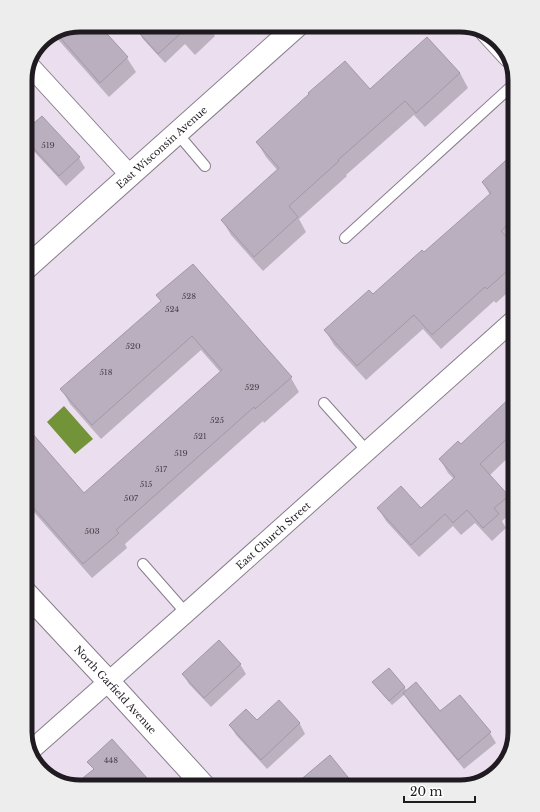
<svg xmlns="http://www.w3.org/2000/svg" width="540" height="812" viewBox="0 0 540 812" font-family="'Libre Baskerville',serif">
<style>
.water{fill:#739339}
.shadow{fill:#0003}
.building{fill:#baafbe;stroke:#a398a7}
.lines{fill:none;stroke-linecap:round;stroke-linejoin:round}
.service-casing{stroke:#877d8b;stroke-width:12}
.minor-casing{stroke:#877d8b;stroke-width:21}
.tertiary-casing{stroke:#877d8b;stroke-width:24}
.service{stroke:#fff;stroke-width:10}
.minor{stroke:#fff;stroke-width:19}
.tertiary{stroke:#fff;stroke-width:22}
.labels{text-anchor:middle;stroke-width:3;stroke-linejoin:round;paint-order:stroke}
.number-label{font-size:8px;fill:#464048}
.street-label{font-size:10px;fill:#201b21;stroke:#fff}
.rim{fill:none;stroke:#201b21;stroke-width:5}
</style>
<rect width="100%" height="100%" fill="#ebdfef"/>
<!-- water -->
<path class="water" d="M64,406l29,33 -18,15 -28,-32z"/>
<!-- shadow -->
<g class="shadow">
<path d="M80,25h18l29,33 9,14 -27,25 -55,-62z"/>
<path d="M141,25h67l7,11 -20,19 -10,-11 -20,19 -22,-24 -6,-10z"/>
<path d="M427,38l33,35 8,15 -43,39 -11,-12 -68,60 1,1 -48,43 7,13 -43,39 -32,-36 -9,-15 56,-49 -12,-14 -9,-15 113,-52z"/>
<path d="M42,117l37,41 6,10 -19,18 -38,-41 -3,-5v-7z"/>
<path d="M515,154v86l-4,4 4,4v38l-19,17 -2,-2 -53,48 -18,-20 -57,51 -32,-35 -9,-15 48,-34 51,-43 66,-58 -7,-12z"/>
<path d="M158,296l133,82 8,14 -35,31 -1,-2 -138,123 2,4 -35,30 -67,-76v-76l59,68 137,-121 -20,-23 -100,89 -31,-35 -8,-14 99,-88z"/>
<path d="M515,394v57l-26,25 19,20 7,13v1l-13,11 4,7 -14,13 -17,-18 -14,12 -8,-9 -34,31 -33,-36 -8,-13 43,1 33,-30 -6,-6 -8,-14 21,-14z"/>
<path d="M515,651v12l-4,-8z"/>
<path d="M240,664l6,10 -35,33 -22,-23 -6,-10z"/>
<path d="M374,683l30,4 3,4 33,21 20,-16 30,37 6,10 -32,26 -54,-66 -5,-9 -13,11 -15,-17z"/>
<path d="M279,702l21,22 5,10 -38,35 -31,-34 -6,-10 27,-3z"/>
</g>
<!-- building -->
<g class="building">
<path d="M80,25h19l29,32 -28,26 -43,-49z"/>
<path d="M132,25h58l-32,29z"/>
<path d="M427,37l33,36 -44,40 -11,-12 -67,59 1,1 -50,45 9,11 -44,40 -33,-37 58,-52 -23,-26 53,-48 -1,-1 37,-32 25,28z"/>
<path d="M42,116l38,41 -21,19 -34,-37v-8z"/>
<path d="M515,152v66l-14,13 14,16v17l-28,25 -2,-2 -53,48 -18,-20 -57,51 -33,-36 45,-40 4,4 49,-44 2,2 67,-59 -9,-11z"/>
<path d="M193,264l99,113 -37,32 -1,-2 -138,123 3,3 -36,31 -58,-66v-73l59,68 138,-123 -30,-34 -100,89 -32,-36 101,-88 -5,-6z"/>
<path d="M515,393v38l-35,33 29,32 -15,12 5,6 -16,14 -16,-18 -14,13 -8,-9 -34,31 -34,-37 24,-22 20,22 34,-31 -16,-18 19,-18 3,3z"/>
<path d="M219,640l22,24 -37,34 -22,-24z"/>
<path d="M389,668l16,19 -16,14 -17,-19z"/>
<path d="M416,682l24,29 20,-16 31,37 -33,28 -55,-67z"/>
<path d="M279,700l21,23 -39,37 -32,-35 17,-16 11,11z"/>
<path d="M112,739l43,48h-79l-3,-1 21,-17 -7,-7z"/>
<path d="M330,755l26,32h-64z"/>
</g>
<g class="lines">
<!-- service casing -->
<g class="service-casing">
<g id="service">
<path d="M177,133l28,33"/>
<path d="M345,238l170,-155"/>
<path d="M324,403l43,48"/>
<path d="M143,564l43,49"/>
</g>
</g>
<!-- minor casing -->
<g class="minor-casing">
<g id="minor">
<path d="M485,32l24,26"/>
<path d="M30,66l100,109"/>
<path id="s1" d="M30,751l156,-138 329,-294"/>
</g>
</g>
<!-- tertiary casing -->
<g class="tertiary-casing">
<g id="tertiary">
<path id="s2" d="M25,269l273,-244"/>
<path id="s3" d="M25,592l84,90 96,105"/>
</g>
</g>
<!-- service -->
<use href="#service" class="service"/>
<!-- minor -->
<use href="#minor" class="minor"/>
<!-- tertiary -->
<use href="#tertiary" class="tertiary"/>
</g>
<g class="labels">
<!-- number labels -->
<g class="number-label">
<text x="48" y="148">519</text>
<text x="189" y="299">528</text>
<text x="172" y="312">524</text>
<text x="133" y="349">520</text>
<text x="106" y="375">518</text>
<text x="252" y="390">529</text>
<text x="217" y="423">525</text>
<text x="200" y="439">521</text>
<text x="181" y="456">519</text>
<text x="161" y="472">517</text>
<text x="146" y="487">515</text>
<text x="131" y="501">507</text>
<text x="92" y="534">503</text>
<text x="111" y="763">448</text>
</g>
<!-- street labels -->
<g class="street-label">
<text dy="4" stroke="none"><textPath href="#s2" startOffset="183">East Wisconsin Avenue</textPath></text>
<text dy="4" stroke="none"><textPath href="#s1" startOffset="325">East Church Street</textPath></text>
<text dy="4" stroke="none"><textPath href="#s3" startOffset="133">North Garfield Avenue</textPath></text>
</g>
</g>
<!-- crop -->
<path d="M0 0H540V812H0ZM80 32H460A48 48 0 0 1 508 80V732A48 48 0 0 1 460 780H80A48 48 0 0 1 32 732V80A48 48 0 0 1 80 32Z" fill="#ededed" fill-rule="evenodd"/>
<path class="rim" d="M80 32H460A48 48 0 0 1 508 80V732A48 48 0 0 1 460 780H80A48 48 0 0 1 32 732V80A48 48 0 0 1 80 32Z"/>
<!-- scale -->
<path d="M404 796v6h71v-6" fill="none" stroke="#201b21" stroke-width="2"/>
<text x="410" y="796" font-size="12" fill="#201b21" stroke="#ffffff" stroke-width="3" paint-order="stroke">20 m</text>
</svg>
